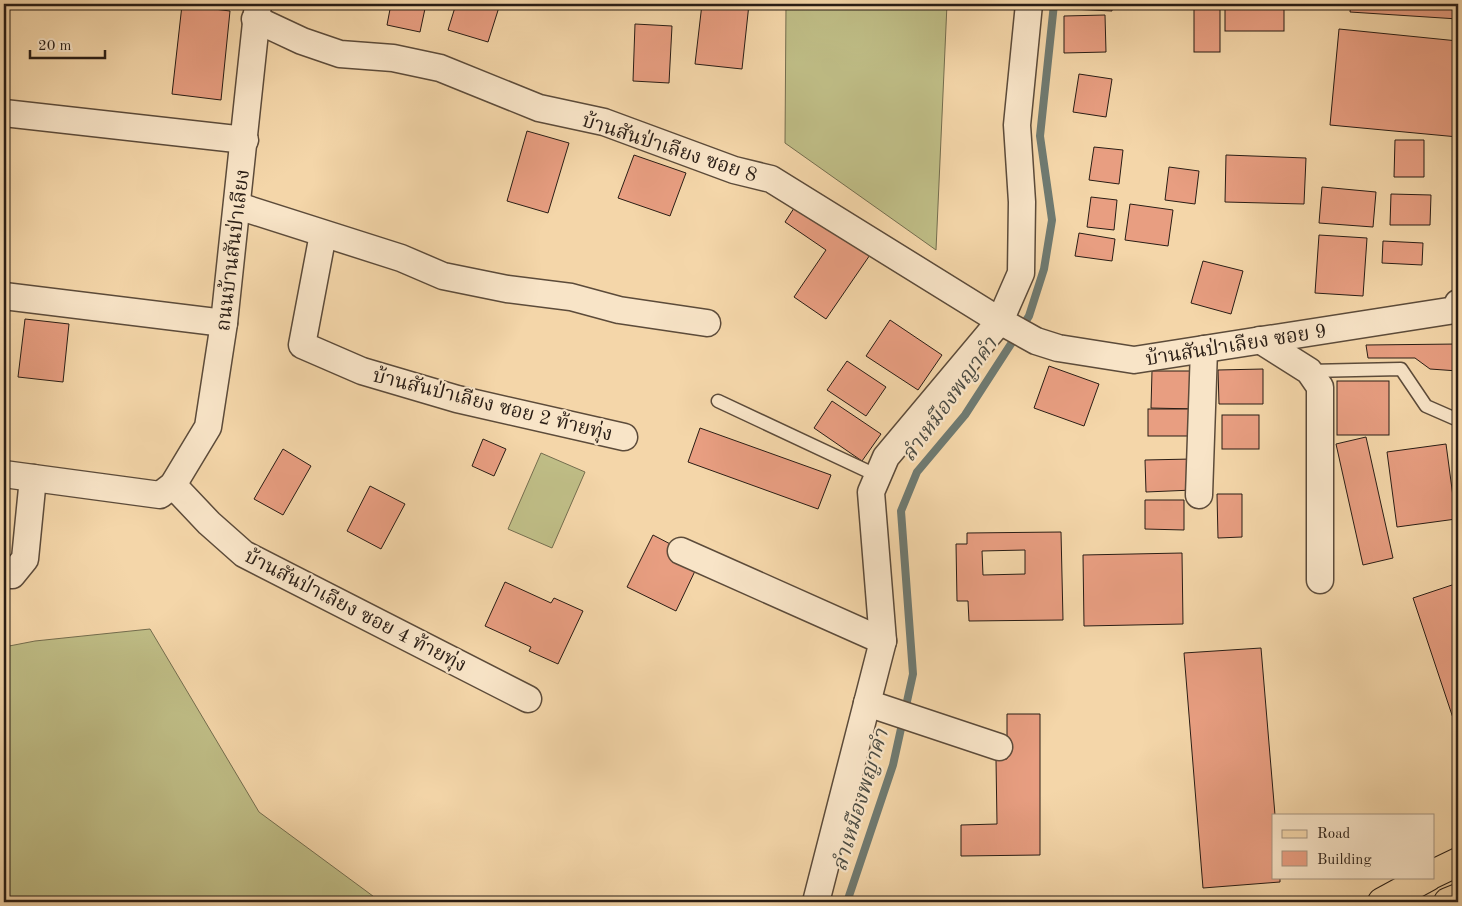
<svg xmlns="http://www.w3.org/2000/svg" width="1462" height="906" viewBox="0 0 1462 906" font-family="'Old Standard TT','Noto Serif Thai',serif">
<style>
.grass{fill:#bfbd86;stroke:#746d4e}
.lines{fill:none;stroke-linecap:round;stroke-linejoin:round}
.stream{stroke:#6f7a71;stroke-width:8}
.building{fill:#e89e81;stroke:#291d15;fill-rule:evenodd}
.lane-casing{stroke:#5c4b3a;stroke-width:15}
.street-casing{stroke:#5c4b3a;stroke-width:29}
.primary-casing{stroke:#291d15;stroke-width:30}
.lane{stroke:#f8e4c7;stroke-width:12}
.street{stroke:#f8e4c7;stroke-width:26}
.primary{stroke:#f4d6a9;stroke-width:28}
.labels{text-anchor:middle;stroke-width:4.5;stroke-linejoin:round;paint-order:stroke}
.street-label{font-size:20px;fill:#291d15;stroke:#f8e4c7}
.water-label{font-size:21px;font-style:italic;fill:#4c4c43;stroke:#f8e4c7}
</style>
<rect width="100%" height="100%" fill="#f4d6a9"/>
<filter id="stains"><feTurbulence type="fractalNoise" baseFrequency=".004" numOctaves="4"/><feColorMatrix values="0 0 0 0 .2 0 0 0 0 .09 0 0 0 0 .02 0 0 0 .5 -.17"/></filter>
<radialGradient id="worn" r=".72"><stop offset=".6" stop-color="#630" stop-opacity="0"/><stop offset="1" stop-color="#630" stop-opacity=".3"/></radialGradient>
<!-- grass -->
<g class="grass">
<path d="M786,4h161l-11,246 -151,-107z"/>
<path d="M541,453l44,19 -33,76 -44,-19z"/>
<path d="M150,629l109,183 122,90h-377v-255l31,-6z"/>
</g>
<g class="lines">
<!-- stream -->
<path class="stream" d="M847,902l46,-137 20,-91 -12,-163 16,-39 48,-57 64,-99 15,-47 8,-49 -12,-84 14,-132"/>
</g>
<!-- building -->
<g class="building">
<path d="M391,4h35l-6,28 -33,-7z"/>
<path d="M456,4h44l-12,38 -40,-12z"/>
<path d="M702,4h47l-7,65 -47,-5z"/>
<path d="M1072,4h40v7l-41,-2z"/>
<rect x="1194" y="4" width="26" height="48"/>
<rect x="1225" y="4" width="59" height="27"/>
<path d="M1351,4h107v15l-108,-7z"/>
<path d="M182,5l48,6 -9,89 -49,-6z"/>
<path d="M1105,15l1,37 -42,1v-37z"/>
<path d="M635,24l37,2 -3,57 -36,-2z"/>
<path d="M1339,29l119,12v96l-128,-12z"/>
<path d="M1079,74l33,5 -6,38 -33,-5z"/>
<path d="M527,131l42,12 -21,70 -41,-12z"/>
<path d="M1395,140h29v37h-30z"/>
<path d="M1094,147l29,3 -4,34 -30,-4z"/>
<path d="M634,155l52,18 -16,43 -52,-18z"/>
<path d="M1226,155l80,3 -2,46 -79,-2z"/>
<path d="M1169,167l30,4 -4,33 -30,-4z"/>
<path d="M1322,187l54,5 -3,35 -54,-4z"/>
<path d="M1391,194l40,1 -1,30h-40z"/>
<path d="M1091,197l26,3 -3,30 -27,-3z"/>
<path d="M798,202l74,50 -46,67 -32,-22 32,-47 -41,-28z"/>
<path d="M1130,204l43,6 -5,36 -43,-6z"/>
<path d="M1079,233l36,6 -3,22 -37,-5z"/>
<path d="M1319,235l48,3 -4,58 -48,-3z"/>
<path d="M1383,241l40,2 -1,22 -40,-2z"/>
<path d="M1203,261l40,10 -12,43 -40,-11z"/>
<path d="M25,319l44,5 -6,58 -45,-5z"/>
<path d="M890,320l52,35 -24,35 -52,-34z"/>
<path d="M1458,344v27l-28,-2 -15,-11h-47l-2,-13z"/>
<path d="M847,361l39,26 -20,29 -39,-26z"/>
<path d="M1049,366l50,18 -15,42 -50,-18z"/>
<path d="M1263,369v35h-44l-1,-34z"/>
<path d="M1152,371h45l-1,38 -45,-1z"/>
<rect x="1337" y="381" width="52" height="54"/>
<path d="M832,401l49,33 -19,27 -48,-33z"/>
<rect x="1148" y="409" width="45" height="27"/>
<rect x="1222" y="415" width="37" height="34"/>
<path d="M700,428l131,47 -13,34 -130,-47z"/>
<path d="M1366,437l27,121 -30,7 -27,-121z"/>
<path d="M483,439l23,10 -12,27 -22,-10z"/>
<path d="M1446,444l10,75 -59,8 -10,-75z"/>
<path d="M283,449l28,17 -28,49 -29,-16z"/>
<path d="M1192,459l1,31 -47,2 -1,-32z"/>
<path d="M370,486l35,18 -24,45 -34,-18z"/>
<path d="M1217,494h25v43l-24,1z"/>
<path d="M1145,500h39v30l-39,-1z"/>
<path d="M1061,532l2,88 -94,1 -1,-20h-11l-1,-57h11v-11zM1025,550v24l-42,1 -1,-24z"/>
<path d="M653,535l23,12 -6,12 25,12 -19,40 -49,-24z"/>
<path d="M1182,553l1,71 -99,2 -1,-71z"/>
<path d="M505,582l46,21 3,-5 29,13 -25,53 -29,-13 2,-4 -46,-21z"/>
<path d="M1458,583v150l-45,-135z"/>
<path d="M1261,648l14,167 -2,62h7v5l-77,6 -19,-235z"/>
<path d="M1007,714h33v141l-79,1v-31l36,-1 -1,-65h11z"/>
</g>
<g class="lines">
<!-- lane casing -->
<g class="lane-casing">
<g id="lane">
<path d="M1309,371l92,-2 25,37 32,14"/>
<path d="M718,401l160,75"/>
</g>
</g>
<!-- street casing -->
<g class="street-casing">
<g id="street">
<path d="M255,19l47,22 38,13 53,4 47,10 99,40 65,14 130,48 37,9 229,142 36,20 22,7 76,12 321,-50 3,-7"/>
<path d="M4,113l241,27"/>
<path d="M238,206l163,52 42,18 64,13 64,8 48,13 88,13"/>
<path d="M323,234l-21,111 60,26 95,28 167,38"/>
<path d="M4,296l220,27"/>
<path d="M1260,340l49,31 11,16v193"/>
<path d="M4,474l156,21 13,-10 35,-58 16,-104 34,-319"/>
<path d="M173,485l36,38 35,31 284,145"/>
<path d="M1199,495l5,-146"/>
<path d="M681,551l202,90"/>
<path d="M4,574l8,1 13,-16 8,-81"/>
<path d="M867,703l132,44"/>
<path d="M816,902l67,-261 -12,-149 15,-35 114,-136 21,-48 1,-71 -5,-77 12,-121"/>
</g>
</g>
<!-- primary casing -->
<g class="primary-casing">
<g id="primary">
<path d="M1433,874l25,-12"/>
<path d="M1382,902l46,-25"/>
<path d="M1448,902l10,-4"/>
</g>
</g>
<!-- lane -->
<use href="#lane" class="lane"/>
<!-- street -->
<use href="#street" class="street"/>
<!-- primary -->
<use href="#primary" class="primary"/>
</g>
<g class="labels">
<!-- street labels -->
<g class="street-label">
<text transform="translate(670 147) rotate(18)" y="7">บ้านสันป่าเลียง ซอย 8</text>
<text transform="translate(232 250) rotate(-83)" y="7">ถนนบ้านสันป่าเลียง</text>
<text transform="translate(1236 344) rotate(-9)" y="7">บ้านสันป่าเลียง ซอย 9</text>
<text transform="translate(493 404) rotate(14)" y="7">บ้านสันป่าเลียง ซอย 2 ท้ายทุ่ง</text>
<text transform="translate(356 610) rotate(27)" y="7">บ้านสันป่าเลียง ซอย 4 ท้ายทุ่ง</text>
</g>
<!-- water labels -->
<g class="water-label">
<text transform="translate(949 399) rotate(-54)" y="7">ลำเหมืองพญาคำ</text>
<text transform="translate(860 800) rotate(-73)" y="7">ลำเหมืองพญาคำ</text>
</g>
</g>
<!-- margin -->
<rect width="1462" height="906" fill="none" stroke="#f4d6a9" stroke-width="20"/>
<rect x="5" y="5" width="1452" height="896" fill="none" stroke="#291d15" stroke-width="2.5"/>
<rect x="10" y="10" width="1442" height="886" fill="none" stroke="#291d15"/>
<!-- legend -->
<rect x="1272" y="814" width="162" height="65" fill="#f8e4c7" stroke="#a59480"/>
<rect x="1282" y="830" width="25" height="8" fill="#f4d6a9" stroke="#a59480"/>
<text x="1317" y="838" font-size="15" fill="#291d15">Road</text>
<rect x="1282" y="851" width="25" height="15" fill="#e89e81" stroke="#a59480"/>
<text x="1317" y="864" font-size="15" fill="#291d15">Building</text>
<!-- scale -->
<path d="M30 50v8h75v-8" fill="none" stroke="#291d15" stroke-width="2.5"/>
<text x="38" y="50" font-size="15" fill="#291d15" stroke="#f8e4c7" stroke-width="4" paint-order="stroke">20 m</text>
<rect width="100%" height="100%" filter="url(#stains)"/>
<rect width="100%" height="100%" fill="url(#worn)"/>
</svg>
